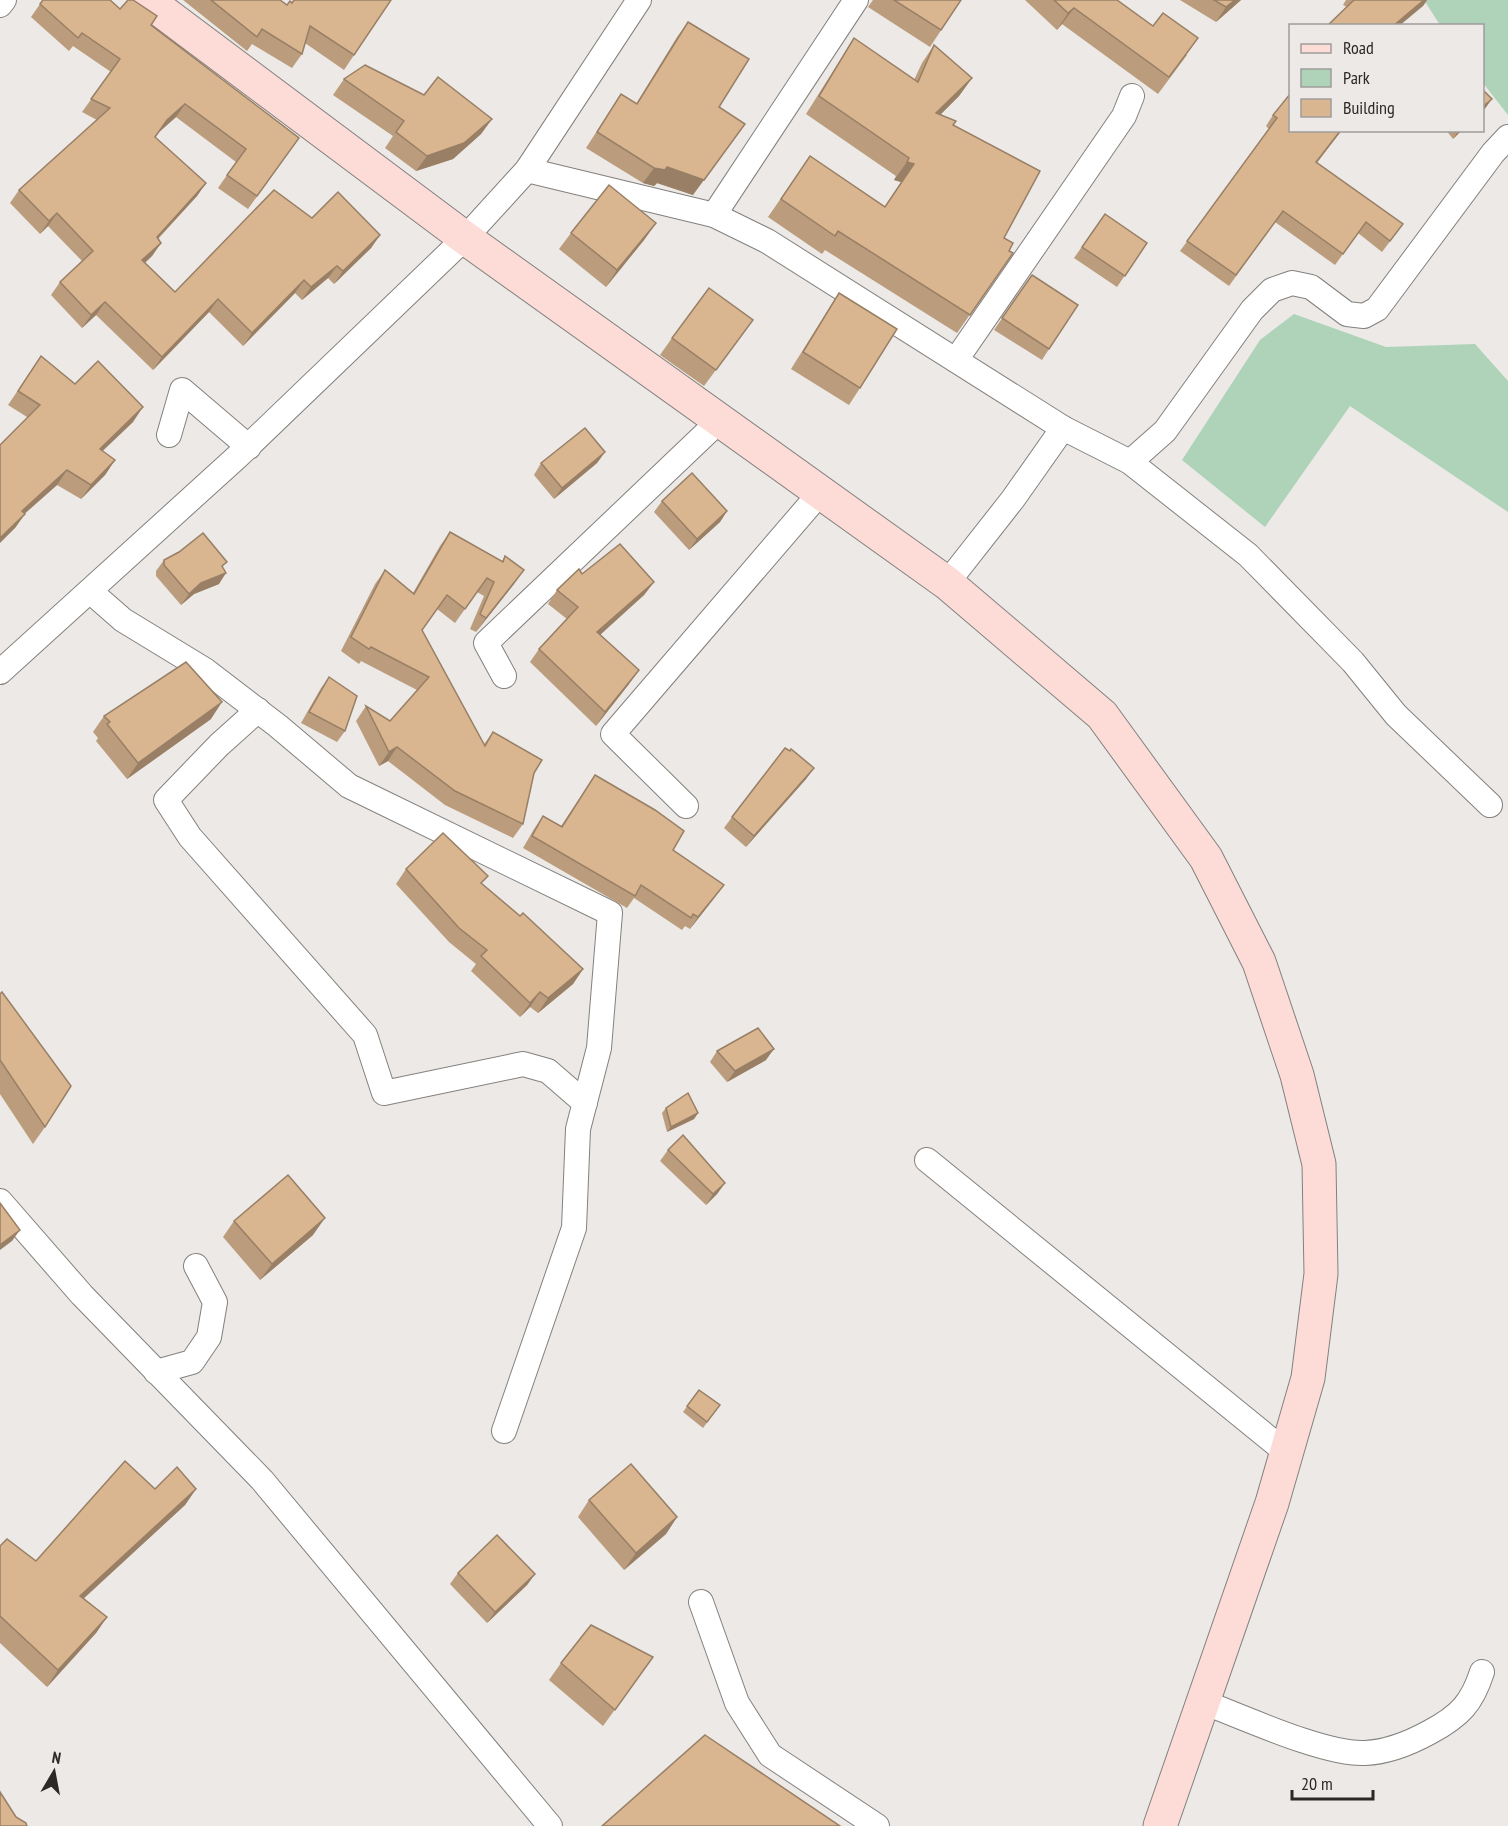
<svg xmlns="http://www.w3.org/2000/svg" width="1508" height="1826" viewBox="0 0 1508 1826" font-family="'PT Sans Narrow',sans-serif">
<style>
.green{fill:#aed3b9}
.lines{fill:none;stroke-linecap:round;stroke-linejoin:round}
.minor-casing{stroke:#83817e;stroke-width:26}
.secondary-casing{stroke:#83817e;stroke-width:35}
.minor{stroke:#fff;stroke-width:24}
.secondary{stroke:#fddcd8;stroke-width:33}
.wall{fill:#bb9c7c}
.shaded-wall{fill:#987f65}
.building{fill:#d9b590;stroke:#987f65;stroke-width:1.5}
</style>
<rect width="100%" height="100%" fill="#ece9e6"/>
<!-- green -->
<g class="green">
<path d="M1424,0h84v115l-25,-32 -1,-57 -42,-1z"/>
<path d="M1294,314l92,33 89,-3 33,37v131l-158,-106 -85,121 -83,-67 78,-120z"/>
</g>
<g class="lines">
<!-- minor casing -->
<g class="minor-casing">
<g id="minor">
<path d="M0,5l4,-5"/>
<path d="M527,170l187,45 53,26 296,187 67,34 118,93 105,107 43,53 94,90"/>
<path d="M714,215l142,-215"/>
<path d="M956,360l168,-244 8,-20"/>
<path d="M169,435l13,-45 67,57"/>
<path d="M1130,462l35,-31 87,-121 20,-20 20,-7 19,4 36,27 17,2 13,-7 116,-156 15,-16"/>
<path d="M947,583l66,-84 50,-71"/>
<path d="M91,592l32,28 82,50 73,56 71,60 261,127 -11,135 -21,81 -4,99 -70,203"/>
<path d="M0,672l237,-215 228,-219 62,-68 112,-170"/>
<path d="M504,676l-18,-33 233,-222"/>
<path d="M258,710l-39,35 -53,55 24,37 175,198 19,58 139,-29 25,7 37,32"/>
<path d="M686,806l-73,-72 207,-241"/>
<path d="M927,1160l360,293"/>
<path d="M0,1201l82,94 180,185 288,346"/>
<path d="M156,1372l36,-10 17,-25 6,-35 -19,-36"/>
<path d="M701,1602l36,101 33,52 107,71"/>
<path d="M1203,1702c40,15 122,53 162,51 23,-1 45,-10 65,-21 30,-16 42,-29 52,-60"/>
</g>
</g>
<!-- secondary casing -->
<g class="secondary-casing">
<path id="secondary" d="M147,0l318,238 482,345 155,132 104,143 53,104 38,113 22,89 2,110 -13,104 -36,125 -112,323"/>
</g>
<!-- minor -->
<use href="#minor" class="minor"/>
<!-- secondary -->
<use href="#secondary" class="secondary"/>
</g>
<!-- wall -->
<g class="wall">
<path d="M183,0h97l7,5 5,-2 99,-3 -47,70 -39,-27 -3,11 -10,14 -40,-24 -5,7z"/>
<path d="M873,0h88l-31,47 -62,-40z"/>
<path d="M1025,0h92l70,55 -29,39 -96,-70 -5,6z"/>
<path d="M1180,0h61l-25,22z"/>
<path d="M1346,0h81l-4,6 -76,1 -4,-2z"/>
<path d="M40,4l80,5 31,16 148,113 -51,71 -30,-21 18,-26 -60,-45 -18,16 -3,4 51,46 -9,13 -39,43 3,4 -9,13 -7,7 30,29 137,-74 68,17 -9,13 -37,36 -6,-6 -26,22 -7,-7 -52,53 -34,-34 -56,58 -57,-55 -14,13 -31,-33 9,-13 22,-21 -34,-35 -8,8 -30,-31 9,-13 78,-70 -15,-8 29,-40 -38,-26 -4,5 -38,-34z"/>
<path d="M688,22l31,85 -26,88 -36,-12 -3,3 -11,-3 -57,-35 35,-54 15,10 41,-67z"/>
<path d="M854,38l60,42 8,-17 12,-18 38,33 -13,18 -18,18 12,11 56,126 4,2 -56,80 -132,-83 -3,4 -54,-37 42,-61 75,50 16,-24 -7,-2 2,-4 -90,-62z"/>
<path d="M344,79l80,16 68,24 -11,15 -28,25 -37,12 -31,-23 8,-12 -60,-41z"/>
<path d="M1273,115l69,15 -25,33 86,61 -21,28 -24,-19 -23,32 -60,-43 -46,64 -49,-35 89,-122 -3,-3z"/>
<path d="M1446,130h16l-9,9z"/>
<path d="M1105,214l42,29 -30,44 -43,-29z"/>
<path d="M656,223l-12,17 -38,47 -47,-38 12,-16z"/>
<path d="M1032,275l17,74 -7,11 -48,-30z"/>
<path d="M839,293l21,95 -11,17 -58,-36 37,-59z"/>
<path d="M753,320l-49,66 -44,-31 12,-17z"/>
<path d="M41,356l34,28 58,38 -31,29 13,9 -10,15 -24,24 -24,-14 -32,28 -10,15 12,-111 -19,-12z"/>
<path d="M605,452l-8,11 -43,36 -20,-24 7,-12z"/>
<path d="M662,501l65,10 -7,11 -31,28 -35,-38z"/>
<path d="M450,532l52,29 3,-5 9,28 -38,48 -6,-3 14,-33 -7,-4 -22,31 -18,-14 -15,21 62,114 9,-12 41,41 -11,51 -10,14 -68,-33 -57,-44 -9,5 -23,-45 10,-15 24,15 27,-31 -56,-29 -2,3 -18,-13 34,-67 10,-14 28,23 27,-47z"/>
<path d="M164,560l59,7 -4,17 -25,10 -13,11 -25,-29v-5z"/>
<path d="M582,574l72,8 -10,13 -44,39 29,50 -33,42 -66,-64 9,-13 28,-30 -19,-15 9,-14z"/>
<path d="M329,677l16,54 -8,11 -36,-19 20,-35z"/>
<path d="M104,716l107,3 -84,60 -31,-38 2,-3 -5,-6z"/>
<path d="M814,768l-8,11 -60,68 -22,-19 8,-11z"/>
<path d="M595,775l78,75 42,47 -25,32 -5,-3 -3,4 -48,-32 -7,10 -104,-60 11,-19 9,-13 18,10z"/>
<path d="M406,869l76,15 101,85 -10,15 -35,29 -8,-6 -10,10 -49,-46 5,-7 -27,-22 -53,-58z"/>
<path d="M0,994l45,133 -12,17 -33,-50z"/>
<path d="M717,1051l49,9 -39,22 -17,-20z"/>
<path d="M666,1108l32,5 -4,6 -27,13 -5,-19z"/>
<path d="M668,1150l57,33 -8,11 -11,11 -46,-44z"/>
<path d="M234,1221l79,14 -53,45 -37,-43z"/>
<path d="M699,1390l21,15 -17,23 -20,-16z"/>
<path d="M155,1489h41l-11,16 -101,93 23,19 -11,16 -49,54 -47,-44v-97l36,15z"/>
<path d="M589,1500l88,17 -11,17 -42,36 -46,-53z"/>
<path d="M458,1573l77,1 -8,11 -40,38 -37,-39z"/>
<path d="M653,1657l-50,69 -54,-46 12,-17z"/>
</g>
<!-- shaded-wall -->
<g class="shaded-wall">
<path d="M1235,0h6l-25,22 10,-15z"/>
<path d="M1424,0h3l-4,6 -24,20h-6z"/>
<path d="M1074,8l-12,16 -5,6 11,-17z"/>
<path d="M972,78l-13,18 -35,35 12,-18z"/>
<path d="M1492,99l-8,11 -2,1v-4z"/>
<path d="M185,104l-9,13 -18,16 -12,17 21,-30z"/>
<path d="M492,119l-11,15 -28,25 -37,12 11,-15z"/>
<path d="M745,124l-52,71 -36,-12 -3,3 -11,-3 11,-15 13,-1z"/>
<path d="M1341,130h1l-34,43 8,-11z"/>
<path d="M1459,130h3l-9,9z"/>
<path d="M907,162l7,2 -13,18 -7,-2z"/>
<path d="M206,183l-9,13 -50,54 10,-13z"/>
<path d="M57,213l-9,13 -8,8 9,-13z"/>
<path d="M656,223l-12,17 -38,47 11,-17z"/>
<path d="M380,235l-9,13 -37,36 9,-13z"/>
<path d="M161,243l-9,13 -19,17 9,-13z"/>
<path d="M337,266l-9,12 -26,22 9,-13z"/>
<path d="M304,280l-9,13 -52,53 9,-13z"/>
<path d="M218,299l-9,13 -56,58 9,-13z"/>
<path d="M105,302l-9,13 -14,13 9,-13z"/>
<path d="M143,407l-10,15 -43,41 10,-14z"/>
<path d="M605,452l-8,11 -43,36 8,-11z"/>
<path d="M115,460l-10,15 -24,24 10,-14z"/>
<path d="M67,470l-10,15 -45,40 10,-14z"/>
<path d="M727,511l-7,11 -31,28 8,-11z"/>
<path d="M25,514l-10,14 -15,15v-5z"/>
<path d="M524,570l-10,14 -38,48 10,-14z"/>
<path d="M226,573l-7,11 -25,10 -13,11 8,-11 12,-11z"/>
<path d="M654,582l-10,13 -56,51 9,-14z"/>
<path d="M639,670l-10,14 -33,42 9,-14z"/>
<path d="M222,702l-11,17 -84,60 11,-16z"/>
<path d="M397,747l-9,14 -9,5 10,-14z"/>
<path d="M814,768l-8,11 -60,68 8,-11z"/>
<path d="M724,885l-9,12 -25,32 8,-12z"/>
<path d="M583,969l-10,15 -35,29 10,-15z"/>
<path d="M540,992l-10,15 -10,10 10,-14z"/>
<path d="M774,1049l-8,11 -39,22 8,-11z"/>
<path d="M698,1113l-4,6 -27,13 4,-5z"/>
<path d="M725,1183l-8,11 -11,11 7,-11z"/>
<path d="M325,1218l-12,17 -53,45 12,-16z"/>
<path d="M20,1230l-8,11 -12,9v-5z"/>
<path d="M196,1489l-11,16 -116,107 11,-16z"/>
<path d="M677,1517l-11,17 -42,36 12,-17z"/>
<path d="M535,1574l-8,11 -40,38 8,-11z"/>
<path d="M107,1617l-11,16 -49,54 11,-17z"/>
</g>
<!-- building -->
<g class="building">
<path d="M43,0h67l10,9 8,-9h5l24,16 -6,9 148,113 -42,58 -30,-21 19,-26 -61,-45 -18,16 -12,17 51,46 -49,54 4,6 -19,17 33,32 99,-102 38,28 26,-26 42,43 -37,36 -6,-5 -26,21 -7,-7 -52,53 -34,-34 -56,58 -57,-55 -14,13 -31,-33 33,-31 -36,-38 -8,8 -30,-31 91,-82 -19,-9 29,-40 -38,-26 -4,5 -38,-34z"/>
<path d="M211,0h69l7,5 3,-4 2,2 2,-3h97l-37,55 -44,-29 -8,28 -40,-25 -5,8z"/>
<path d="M894,0h67l-20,30z"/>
<path d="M1054,0h63l36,26 10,-13 35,25 -29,39 -95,-69 -6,5z"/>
<path d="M1214,0h21l-9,7z"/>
<path d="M1354,0h70l-31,26h-66z"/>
<path d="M688,22l61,37 -30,48 26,17 -41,56 -37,-13 -2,3 -11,-2 -57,-36 24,-38 16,10z"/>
<path d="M854,38l64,44 16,-37 38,33 -36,35 20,8 -3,4 87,46 -36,67 9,5 -4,8 4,2 -43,62 -132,-84 -3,5 -54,-37 29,-43 75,51 29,-43 -7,-2 2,-4 -90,-62z"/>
<path d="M365,65l59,30 14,-18 54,42 -28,24 -37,13 -31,-24 8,-11 -60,-42z"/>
<path d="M1482,89l10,10 -10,8z"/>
<path d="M1290,94v36h51l-25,32 87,62 -13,17 -24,-19 -23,32 -60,-43 -47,64 -49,-34 90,-123 -4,-3z"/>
<path d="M609,185l47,38 -39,47 -46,-37z"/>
<path d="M1105,214l42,29 -22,33 -43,-29z"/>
<path d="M1032,275l46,30 -29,44 -47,-31z"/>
<path d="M709,288l44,32 -37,50 -44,-32z"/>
<path d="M839,293l58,36 -37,59 -57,-36z"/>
<path d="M41,356l34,28 23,-23 45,46 -43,42 15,11 -24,25 -24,-15 -45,41 3,3 -25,24v-93l40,-40 -22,-14z"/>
<path d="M585,428l20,24 -43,36 -21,-25z"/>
<path d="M692,473l35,38 -30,28 -35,-38z"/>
<path d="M450,532l53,30 2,-6 19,14 -38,48 -6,-4 14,-32 -7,-4 -22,31 -18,-14 -25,35 63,116 8,-14 49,28 -8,13 -11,51 -68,-33 -58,-44 -8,5 -23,-46 24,15 39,-44 -58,-30 -2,2 -18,-12 34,-67 29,24z"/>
<path d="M203,533l24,29 -5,4 4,7 -25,10 -12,11 -25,-29v-5l15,-8z"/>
<path d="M620,544l34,38 -57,50 42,38 -34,42 -66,-63 39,-42 -21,-17 22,-21 3,5z"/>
<path d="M186,662l36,40 -84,61 -31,-39 3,-2 -6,-6z"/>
<path d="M329,677l28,19 -12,35 -36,-19z"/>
<path d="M785,748l5,3 1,-2 23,19 -60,68 -22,-19z"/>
<path d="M595,775l60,35 29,21 -11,19 51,35 -26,32 -5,-3 -2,4 -50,-33 -6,11 -103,-60 11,-20 19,11z"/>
<path d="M443,833l45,43 -7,7 39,33 3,-3 60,56 -35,29 -8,-6 -10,11 -49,-47 6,-6 -28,-22 -53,-59z"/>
<path d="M2,992l69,94 -26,41 -45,-67v-66z"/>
<path d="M758,1028l16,21 -39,22 -18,-20z"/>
<path d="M688,1093l10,20 -27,14 -5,-19z"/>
<path d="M683,1135l42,48 -12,11 -45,-44z"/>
<path d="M288,1175l37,43 -53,46 -38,-43z"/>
<path d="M0,1203l20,27 -20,15z"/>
<path d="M699,1390l21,15 -13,17 -20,-16z"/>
<path d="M125,1461l30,28 22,-22 19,22 -116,107 27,21 -49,53 -58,-54v-70l7,-7 29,22z"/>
<path d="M631,1464l46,53 -41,36 -47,-53z"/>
<path d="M497,1535l38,39 -40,38 -37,-39z"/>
<path d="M591,1625l62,32 -38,53 -54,-47z"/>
<path d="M705,1735l135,91h-238z"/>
<path d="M0,1792l16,25 10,6 1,3h-27z"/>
</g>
<!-- legend -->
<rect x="1289" y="24" width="195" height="108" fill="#ece9e6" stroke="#9e9c9a" stroke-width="1.5"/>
<rect x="1301" y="44" width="30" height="9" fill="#fddcd8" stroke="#9e9c9a" stroke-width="1.5"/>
<text x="1343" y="54" font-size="18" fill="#2a2928">Road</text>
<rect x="1301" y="69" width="30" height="18" fill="#aed3b9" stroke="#9e9c9a" stroke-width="1.5"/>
<text x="1343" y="84" font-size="18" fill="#2a2928">Park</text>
<rect x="1301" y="99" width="30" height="18" fill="#d9b590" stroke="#9e9c9a" stroke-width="1.5"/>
<text x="1343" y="114" font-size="18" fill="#2a2928">Building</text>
<!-- north arrow -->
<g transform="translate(54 1772) rotate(10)" stroke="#ece9e6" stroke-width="4.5" paint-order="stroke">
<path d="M0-4.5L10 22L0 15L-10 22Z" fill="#2a2928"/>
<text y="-9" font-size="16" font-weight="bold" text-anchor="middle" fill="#2a2928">N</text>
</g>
<!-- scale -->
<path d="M1292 1790v9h81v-9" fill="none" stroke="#2a2928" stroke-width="3"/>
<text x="1301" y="1790" font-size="18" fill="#2a2928" stroke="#ece9e6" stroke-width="4.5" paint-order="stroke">20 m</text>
</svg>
